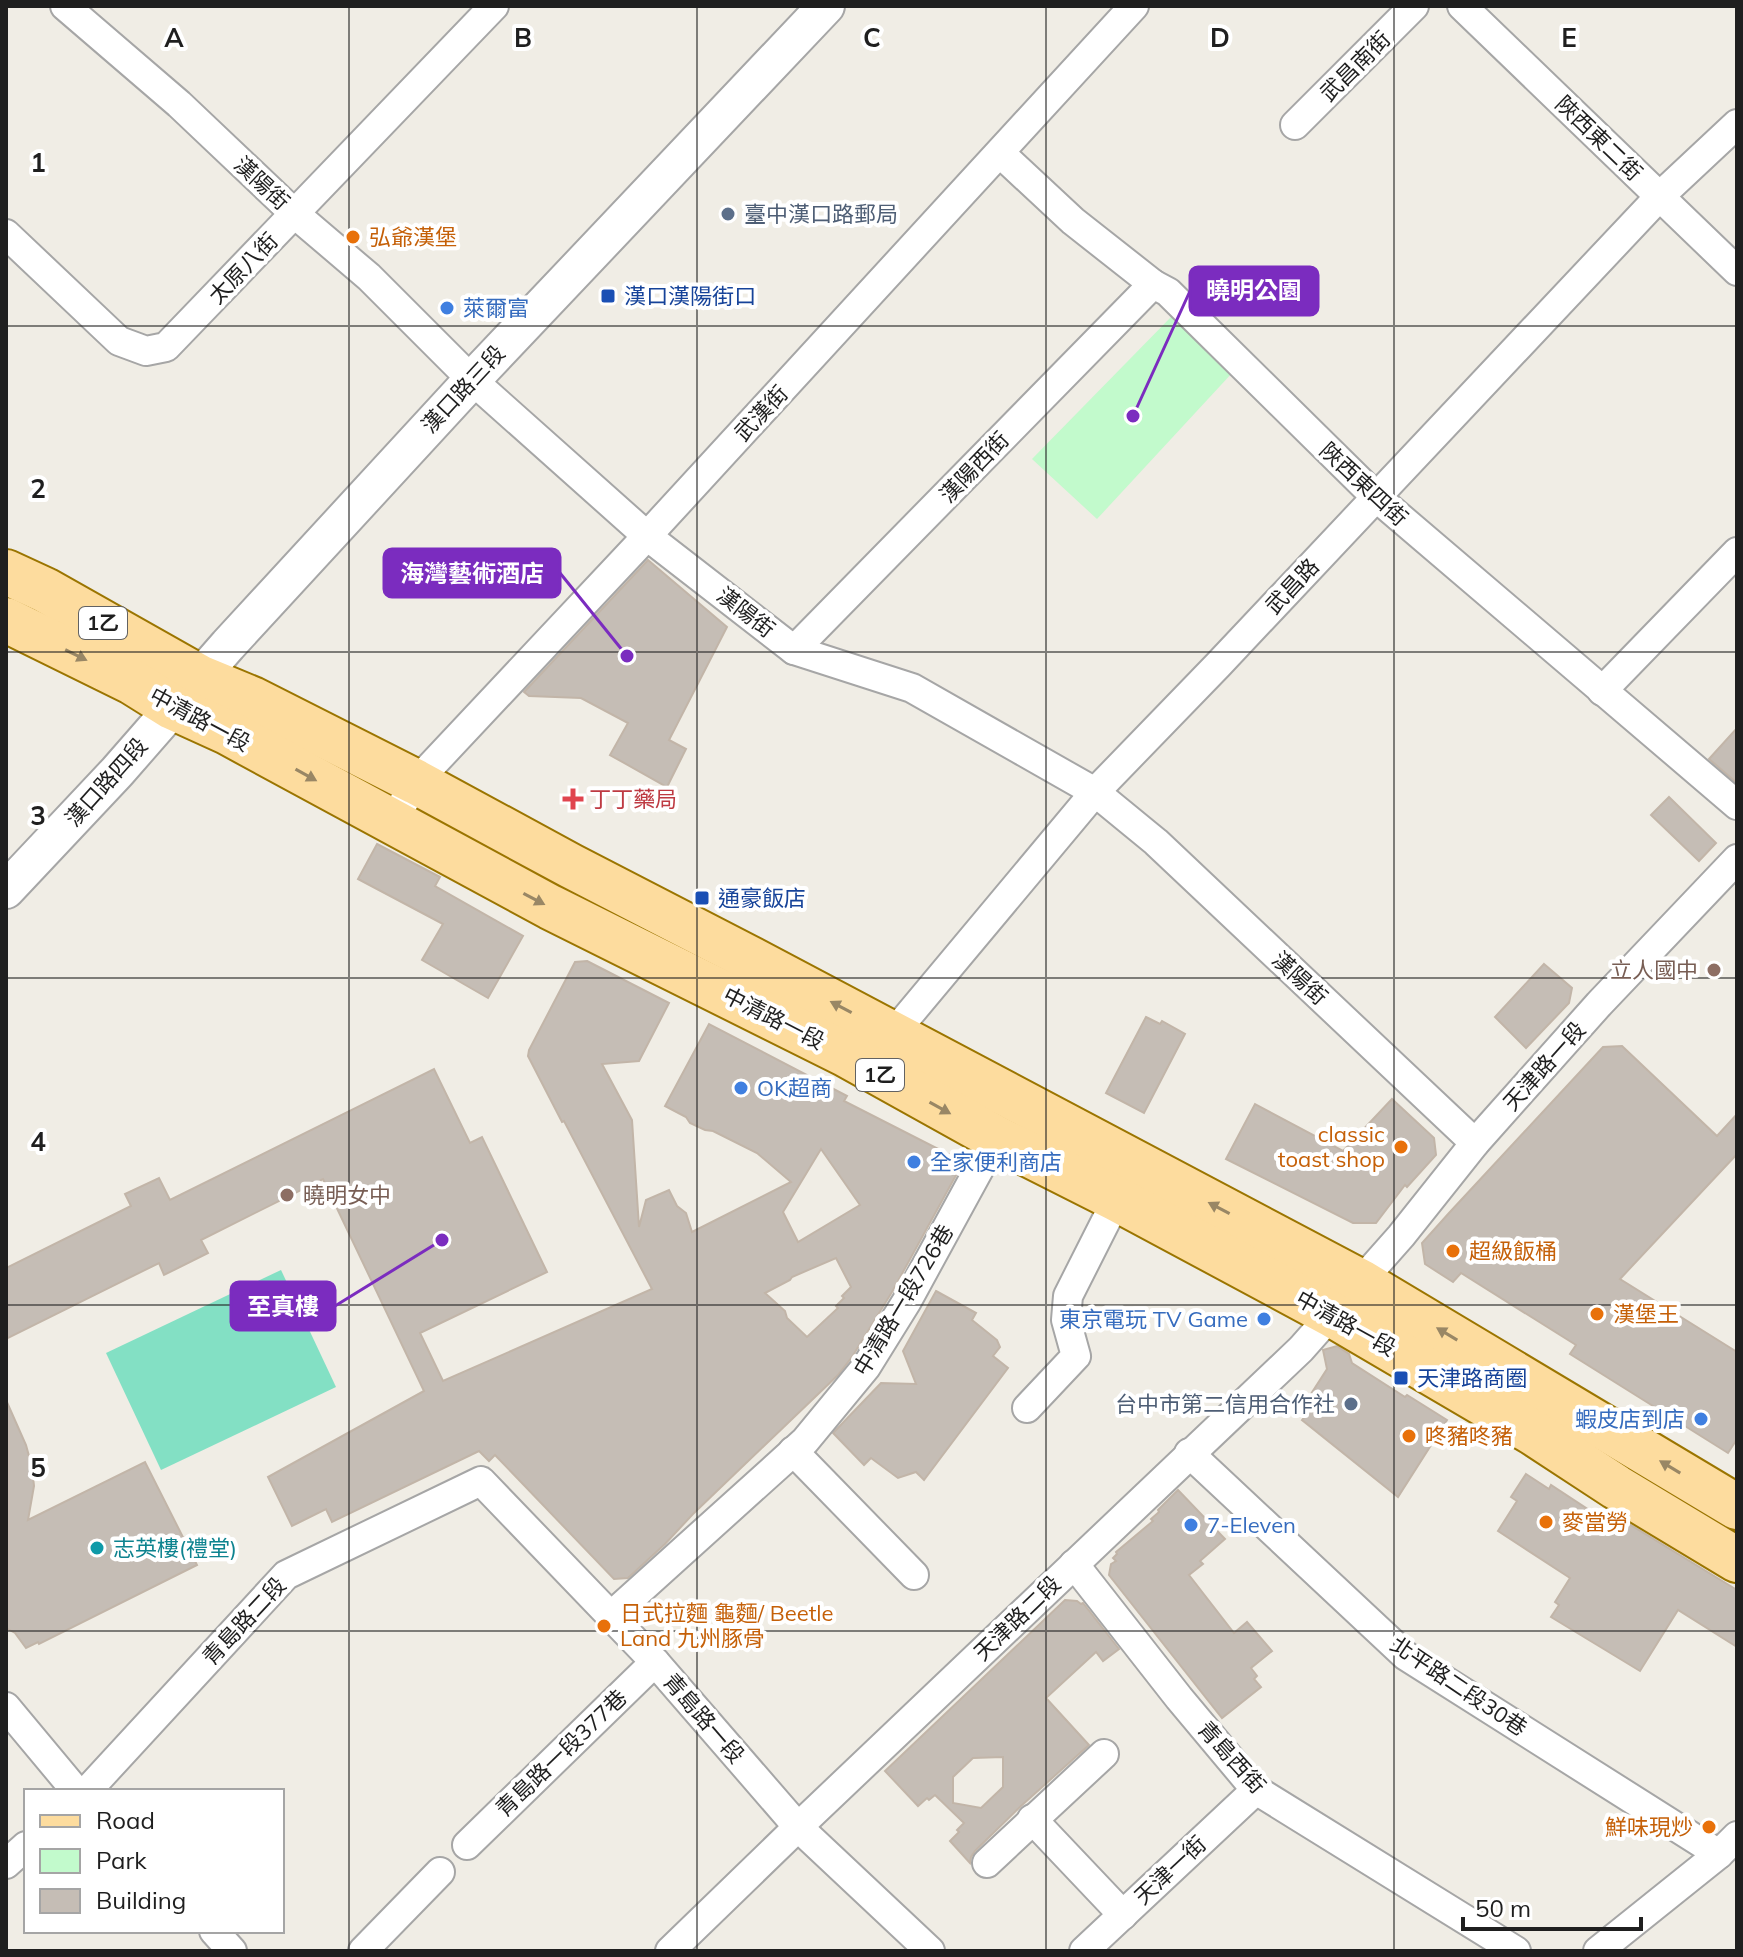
<svg xmlns="http://www.w3.org/2000/svg" width="1743" height="1957" viewBox="0 0 1743 1957" font-family="Mulish,'Noto Sans TC',sans-serif">
<style>
.park{fill:#c2facc}
.pitch{fill:#83e0c4}
.building{fill:#c5bdb5;stroke:#c2b5a8;stroke-width:2;fill-rule:evenodd}
.lines{fill:none;stroke-linecap:round;stroke-linejoin:round}
.minor-casing{stroke:#a6a6a6;stroke-width:32}
.tertiary-casing{stroke:#a6a6a6;stroke-width:40}
.primary-casing{stroke:#9b7500;stroke-width:48}
.minor{stroke:#fff;stroke-width:28}
.tertiary{stroke:#fff;stroke-width:36}
.primary{stroke:#fddc9e;stroke-width:44}
.oneway{fill:#998765}
.grid{fill:none;stroke:#1f1f1f;stroke-width:2;stroke-opacity:0.55}
.service-dot{fill:#5c6f8a;stroke:#fff;stroke-width:3}
.food-dot{fill:#e8710a;stroke:#fff;stroke-width:3}
.transit-dot{fill:#1a4fb4;stroke:#fff;stroke-width:3}
.shop-dot{fill:#3f7fe0;stroke:#fff;stroke-width:3}
.health-dot{fill:#e0444e;stroke:#fff;stroke-width:3}
.education-dot{fill:#8d6e63;stroke:#fff;stroke-width:3}
.culture-dot{fill:#0f9aa8;stroke:#fff;stroke-width:3}
.labels{text-anchor:middle;stroke-width:8;stroke-linejoin:round;paint-order:stroke}
.shield{fill:#fff;stroke:#626262;stroke-width:2}
.shield-label{font-size:20px;font-weight:bold;fill:#1f1f1f}
.street-label{font-size:22px;fill:#1f1f1f;stroke:#fff}
.service-label{font-size:22px;fill:#4e5e75;stroke:#fff;text-anchor:start}
.food-label{font-size:22px;fill:#c56008;stroke:#fff;text-anchor:start}
.transit-label{font-size:22px;fill:#164399;stroke:#fff;text-anchor:start}
.shop-label{font-size:22px;fill:#366cbe;stroke:#fff;text-anchor:start}
.health-label{font-size:22px;fill:#be3a42;stroke:#fff;text-anchor:start}
.education-label{font-size:22px;fill:#785e54;stroke:#fff;text-anchor:end}
.culture-label{font-size:22px;fill:#0d838f;stroke:#fff;text-anchor:start}
.grid-label{font-size:26px;text-anchor:middle;font-weight:bold;fill:#1f1f1f;stroke:#fff;stroke-width:8;stroke-linejoin:round;paint-order:stroke}
.leader{fill:none;stroke:#7b2cbf;stroke-width:3}
.callout-dot{fill:#7b2cbf;stroke:#fff;stroke-width:3}
.callout{fill:#7b2cbf;stroke:#7b2cbf;stroke-width:3}
.callout-label{font-size:24px;text-anchor:middle;font-weight:bold;fill:#fff}
</style>
<rect width="100%" height="100%" fill="#f0ede5"/>
<!-- park -->
<path class="park" d="M1173,315l60,57 -136,147 -65,-60z"/>
<!-- pitch -->
<path class="pitch" d="M281,1270l55,117 -175,83 -55,-117z"/>
<!-- building -->
<g class="building">
<path d="M648,560l79,67 -58,113 17,9 -19,38 -57,-32 18,-32 -47,-25 -52,-2 -5,-4z"/>
<path d="M1737,728v55l-28,-24z"/>
<path d="M1669,797l47,46 -17,18 -48,-46z"/>
<path d="M377,844l63,33 -5,9 88,50 -35,62 -66,-38 21,-36 -85,-45z"/>
<path d="M587,961l82,42 -30,58 -37,3 30,56 7,107 7,-27 23,-10 8,16 9,7 6,19 99,-50 -34,-29 -44,-22 -8,-1 -15,-7 -4,-6 -21,-11 44,-82 138,72 -3,5 112,57 4,10 -68,124 -40,65 -14,18 -145,139 -28,30 -37,34 -14,1 -119,-124 -6,6 -10,-10 -147,71 -6,-13 -34,17 -24,-49 156,-86 -101,-212 -122,61 7,13 -44,22 -5,-12 -153,76v-71l125,-62 -6,-12 34,-16 11,22 264,-131 36,74 12,-6 65,135 -127,61 23,48 209,-92 -88,-168 -2,1 -34,-66 1,-6 46,-88zM821,1149l39,56 -62,37 -15,-30zM836,1258l15,29 -9,9 2,2 -8,8 2,2 -31,29 -20,-19 -2,-7 -20,-18 25,-13 2,-3z"/>
<path d="M1544,964l28,24 -3,15 -43,45 -31,-31z"/>
<path d="M1146,1017l14,7 2,-3 23,13 -41,79 -38,-20z"/>
<path d="M1622,1046l95,90 20,-22v40l-117,125 117,73v87l-9,14 -158,-99 6,-9 -115,-72 -8,9 -28,-18 -3,-21 27,-30 154,-166z"/>
<path d="M1392,1099l42,39 2,17 -29,32 -2,-2 -29,38h-23l-127,-64 29,-55 88,47z"/>
<path d="M936,1291l40,22 -4,7 25,20 3,7 -7,9 15,12 -84,112 -8,-8 -18,6 -27,-20 -7,7 -31,-32 48,-50 35,1 -13,-33z"/>
<path d="M1337,1346l12,8 3,9 53,34 2,-2 40,25 -49,77 -96,-77 4,-5 -6,-4 27,-42 -4,-19z"/>
<path d="M6,1400l20,45 6,22 2,19 -6,34 117,-58 52,103 -158,79 -1,-2 -12,6 -11,-15 -9,-5z"/>
<path d="M1526,1474l23,15 2,-4 55,36 5,-8 126,77v57l-59,-37 -38,61 -89,-54 8,-12 -4,-3 15,-24 -72,-47 19,-30 -6,-4z"/>
<path d="M1178,1490l47,49 -25,22 3,3 -14,11 45,58 13,-11 25,29 -21,17 6,8 -3,3 7,8 -39,31 -113,-143 2,-11 5,-3 -3,-3 4,-4 -1,-2 37,-31 -2,-2 8,-7 -1,-2z"/>
<path d="M1065,1600l12,1 4,3 2,-1 36,46 -16,12 -7,-9 -50,46 43,47 -68,61 -46,45 -4,6 -1,6 -20,-22 9,-9 -2,-2 7,-7 -29,-28 -6,5 -2,-2 -9,8 -33,-35zM1003,1757v30l-22,21 -28,-5v-26l20,-19z"/>
</g>
<g class="lines">
<!-- minor casing -->
<g class="minor-casing">
<g id="minor">
<path d="M65,6l114,98 116,110 74,63 103,103 175,156 147,114 118,38 183,104 61,50 319,301"/>
<path d="M1462,6l275,265"/>
<path d="M1295,125l119,-119"/>
<path d="M1000,153l73,68 80,63 15,8 208,205 361,308"/>
<path d="M6,234l113,107 27,10 20,-4 328,-341"/>
<path d="M794,650l359,-366"/>
<path d="M1602,691l135,-139"/>
<path d="M391,823l25,-41 231,-246 487,-530"/>
<path d="M882,1047l213,-255 123,-127 442,-469 77,-72"/>
<path d="M1027,1408l49,-52 -10,-36 2,-24 49,-97"/>
<path d="M793,1451l121,124"/>
<path d="M1189,1453l217,203 313,198"/>
<path d="M1074,1564l105,134 77,92 260,161"/>
<path d="M611,1616l194,-175 61,-74 41,-66 89,-163"/>
<path d="M6,1707l70,84"/>
<path d="M87,1791l199,-216 195,-94 174,181 143,165 132,124"/>
<path d="M1032,1819l91,96"/>
<path d="M467,1845l188,-183"/>
<path d="M987,1863l117,-109"/>
<path d="M6,1864l20,-18"/>
<path d="M214,1931l18,20"/>
<path d="M363,1951l77,-79"/>
<path d="M670,1951l128,-124 503,-478 100,-113 74,-93 124,-139 138,-145"/>
<path d="M1084,1951l172,-161"/>
<path d="M1598,1951l121,-97 18,-18"/>
</g>
</g>
<!-- tertiary casing -->
<g class="tertiary-casing">
<path id="tertiary" d="M6,890l111,-118 111,-127 256,-278 342,-361"/>
</g>
<!-- primary casing -->
<g class="primary-casing">
<g id="primary">
<path d="M6,572l39,18 154,87 53,22 164,83 155,84 178,92 612,324 376,225"/>
<path d="M6,620l126,62 40,25 55,25 323,175 295,147 151,84 121,61 214,115 201,118 84,55 121,73"/>
</g>
</g>
<!-- minor -->
<use href="#minor" class="minor"/>
<!-- tertiary -->
<use href="#tertiary" class="tertiary"/>
<!-- primary -->
<use href="#primary" class="primary"/>
</g>
<!-- one-way arrows -->
<defs><path id="oneway-solid" d="M-6-.8H1V-3.2L6.5 0L1 3.2V.8H-6Z" transform="scale(2)"/></defs>
<g class="oneway">
<use href="#oneway-solid" transform="translate(76 655) rotate(26)"/>
<use href="#oneway-solid" transform="translate(306 775) rotate(29)"/>
<use href="#oneway-solid" transform="translate(534 899) rotate(28)"/>
<use href="#oneway-solid" transform="translate(841 1007) rotate(-152)"/>
<use href="#oneway-solid" transform="translate(940 1108) rotate(29)"/>
<use href="#oneway-solid" transform="translate(1219 1208) rotate(-152)"/>
<use href="#oneway-solid" transform="translate(1447 1334) rotate(-149)"/>
<use href="#oneway-solid" transform="translate(1670 1467) rotate(-149)"/>
</g>
<!-- grid -->
<path class="grid" d="M349,6v1945M697,6v1945M1046,6v1945M1394,6v1945M6,326h1731M6,652h1731M6,978h1731M6,1305h1731M6,1631h1731"/>
<!-- markers -->
<g class="service-dot">
<circle cx="728" cy="214" r="8"/>
<circle cx="1351" cy="1404" r="8"/>
</g>
<g class="food-dot">
<circle cx="353" cy="237" r="8"/>
<circle cx="1401" cy="1147" r="8"/>
<circle cx="1453" cy="1251" r="8"/>
<circle cx="1597" cy="1314" r="8"/>
<circle cx="1409" cy="1436" r="8"/>
<circle cx="1546" cy="1522" r="8"/>
<circle cx="604" cy="1626" r="8"/>
<circle cx="1709" cy="1827" r="8"/>
</g>
<g class="transit-dot">
<rect x="600" y="288" width="16" height="16" rx="4"/>
<rect x="694" y="890" width="16" height="16" rx="4"/>
<rect x="1393" y="1370" width="16" height="16" rx="4"/>
</g>
<g class="shop-dot">
<circle cx="447" cy="308" r="8"/>
<circle cx="741" cy="1088" r="8"/>
<circle cx="914" cy="1162" r="8"/>
<circle cx="1264" cy="1319" r="8"/>
<circle cx="1701" cy="1419" r="8"/>
<circle cx="1191" cy="1525" r="8"/>
</g>
<path class="health-dot" d="M569 787h8v8h8v8h-8v8h-8v-8h-8v-8h8z"/>
<g class="education-dot">
<circle cx="1714" cy="970" r="8"/>
<circle cx="287" cy="1195" r="8"/>
</g>
<circle class="culture-dot" cx="97" cy="1548" r="8"/>
<g class="labels">
<!-- shield labels -->
<g class="shield">
<rect x="79" y="607" width="48" height="32" rx="6"/>
<rect x="856" y="1059" width="48" height="32" rx="6"/>
</g>
<g class="shield-label">
<text x="103" y="630">1乙</text>
<text x="880" y="1082">1乙</text>
</g>
<!-- street labels -->
<g class="street-label">
<text transform="translate(1355 66) rotate(-45)" y="8">武昌南街</text>
<text transform="translate(1599 138) rotate(44)" y="8">陜西東二街</text>
<text transform="translate(262 183) rotate(43)" y="8">漢陽街</text>
<text transform="translate(243 268) rotate(-46)" y="8">太原八街</text>
<text transform="translate(463 389) rotate(-47)" y="8">漢口路三段</text>
<text transform="translate(761 413) rotate(-47)" y="8">武漢街</text>
<text transform="translate(974 467) rotate(-46)" y="8">漢陽西街</text>
<text transform="translate(1364 484) rotate(43)" y="8">陜西東四街</text>
<text transform="translate(1292 586) rotate(-47)" y="8">武昌路</text>
<text transform="translate(746 612) rotate(38)" y="8">漢陽街</text>
<text transform="translate(200 719) rotate(28)" y="8">中清路一段</text>
<text transform="translate(106 782) rotate(-48)" y="8">漢口路四段</text>
<text transform="translate(1300 978) rotate(43)" y="8">漢陽街</text>
<text transform="translate(774 1018) rotate(27)" y="8">中清路一段</text>
<text transform="translate(1544 1066) rotate(-48)" y="8">天津路一段</text>
<text transform="translate(903 1300) rotate(-59)" y="8">中清路一段726巷</text>
<text transform="translate(1346 1323) rotate(29)" y="8">中清路一段</text>
<text transform="translate(1017 1618) rotate(-44)" y="8">天津路二段</text>
<text transform="translate(244 1621) rotate(-47)" y="8">青島路二段</text>
<text transform="translate(1459 1686) rotate(34)" y="8">北平路二段30巷</text>
<text transform="translate(704 1718) rotate(49)" y="8">青島路一段</text>
<text transform="translate(561 1753) rotate(-44)" y="8">青島路一段377巷</text>
<text transform="translate(1232 1757) rotate(48)" y="8">青島西街</text>
<text transform="translate(1170 1870) rotate(-43)" y="8">天津一街</text>
</g>
<!-- service labels -->
<g class="service-label">
<text x="744" y="222">臺中漢口路郵局</text>
<text x="1335" y="1412" text-anchor="end">台中市第二信用合作社</text>
</g>
<!-- food labels -->
<g class="food-label">
<text x="369" y="245">弘爺漢堡</text>
<text x="1385" y="1142" text-anchor="end">classic<tspan x="1385" dy="25">toast shop</tspan></text>
<text x="1469" y="1259">超級飯桶</text>
<text x="1613" y="1322">漢堡王</text>
<text x="1425" y="1444">咚豬咚豬</text>
<text x="1562" y="1530">麥當勞</text>
<text x="620" y="1621">日式拉麵 龜麵/ Beetle<tspan x="620" dy="25">Land 九州豚骨</tspan></text>
<text x="1693" y="1835" text-anchor="end">鮮味現炒</text>
</g>
<!-- transit labels -->
<g class="transit-label">
<text x="624" y="304">漢口漢陽街口</text>
<text x="718" y="906">通豪飯店</text>
<text x="1417" y="1386">天津路商圈</text>
</g>
<!-- shop labels -->
<g class="shop-label">
<text x="463" y="316">萊爾富</text>
<text x="757" y="1096">OK超商</text>
<text x="930" y="1170">全家便利商店</text>
<text x="1248" y="1327" text-anchor="end">東京電玩 TV Game</text>
<text x="1685" y="1427" text-anchor="end">蝦皮店到店</text>
<text x="1207" y="1533">7-Eleven</text>
</g>
<!-- health labels -->
<g class="health-label">
<text x="589" y="807">丁丁藥局</text>
</g>
<!-- education labels -->
<g class="education-label">
<text x="1698" y="978">立人國中</text>
<text x="303" y="1203" text-anchor="start">曉明女中</text>
</g>
<!-- culture labels -->
<g class="culture-label">
<text x="113" y="1556">志英樓(禮堂)</text>
</g>
</g>
<g class="grid-label">
<text x="174" y="47">A</text>
<text x="523" y="47">B</text>
<text x="872" y="47">C</text>
<text x="1220" y="47">D</text>
<text x="1569" y="47">E</text>
<text x="38" y="172">1</text>
<text x="38" y="498">2</text>
<text x="38" y="825">3</text>
<text x="38" y="1151">4</text>
<text x="38" y="1477">5</text>
</g>
<!-- callouts -->
<path class="leader" d="M1133 416L1190 291M627 656L560 573M442 1240L335 1306"/>
<g class="callout-dot">
<circle cx="1133" cy="416" r="8"/>
<circle cx="627" cy="656" r="8"/>
<circle cx="442" cy="1240" r="8"/>
</g>
<g class="callout">
<rect x="1190" y="267" width="128" height="48" rx="8"/>
<rect x="384" y="549" width="176" height="48" rx="8"/>
<rect x="231" y="1282" width="104" height="48" rx="8"/>
</g>
<g class="callout-label">
<text x="1254" y="299">曉明公園</text>
<text x="472" y="582">海灣藝術酒店</text>
<text x="283" y="1315">至真樓</text>
</g>
<!-- border -->
<rect width="1743" height="1957" fill="none" stroke="#1f1f1f" stroke-width="16"/>
<!-- legend -->
<rect x="24" y="1789" width="260" height="144" fill="#ffffff" stroke="#a5a5a5" stroke-width="2"/>
<rect x="40" y="1815" width="40" height="12" fill="#fddc9e" stroke="#a5a5a5" stroke-width="2"/>
<text x="96" y="1829" font-size="24" fill="#1f1f1f">Road</text>
<rect x="40" y="1849" width="40" height="24" fill="#c2facc" stroke="#a5a5a5" stroke-width="2"/>
<text x="96" y="1869" font-size="24" fill="#1f1f1f">Park</text>
<rect x="40" y="1889" width="40" height="24" fill="#c5bdb5" stroke="#a5a5a5" stroke-width="2"/>
<text x="96" y="1909" font-size="24" fill="#1f1f1f">Building</text>
<!-- scale -->
<path d="M1463 1917v12h178v-12" fill="none" stroke="#1f1f1f" stroke-width="4"/>
<text x="1475" y="1917" font-size="24" fill="#1f1f1f" stroke="#ffffff" stroke-width="6" paint-order="stroke">50 m</text>
</svg>
